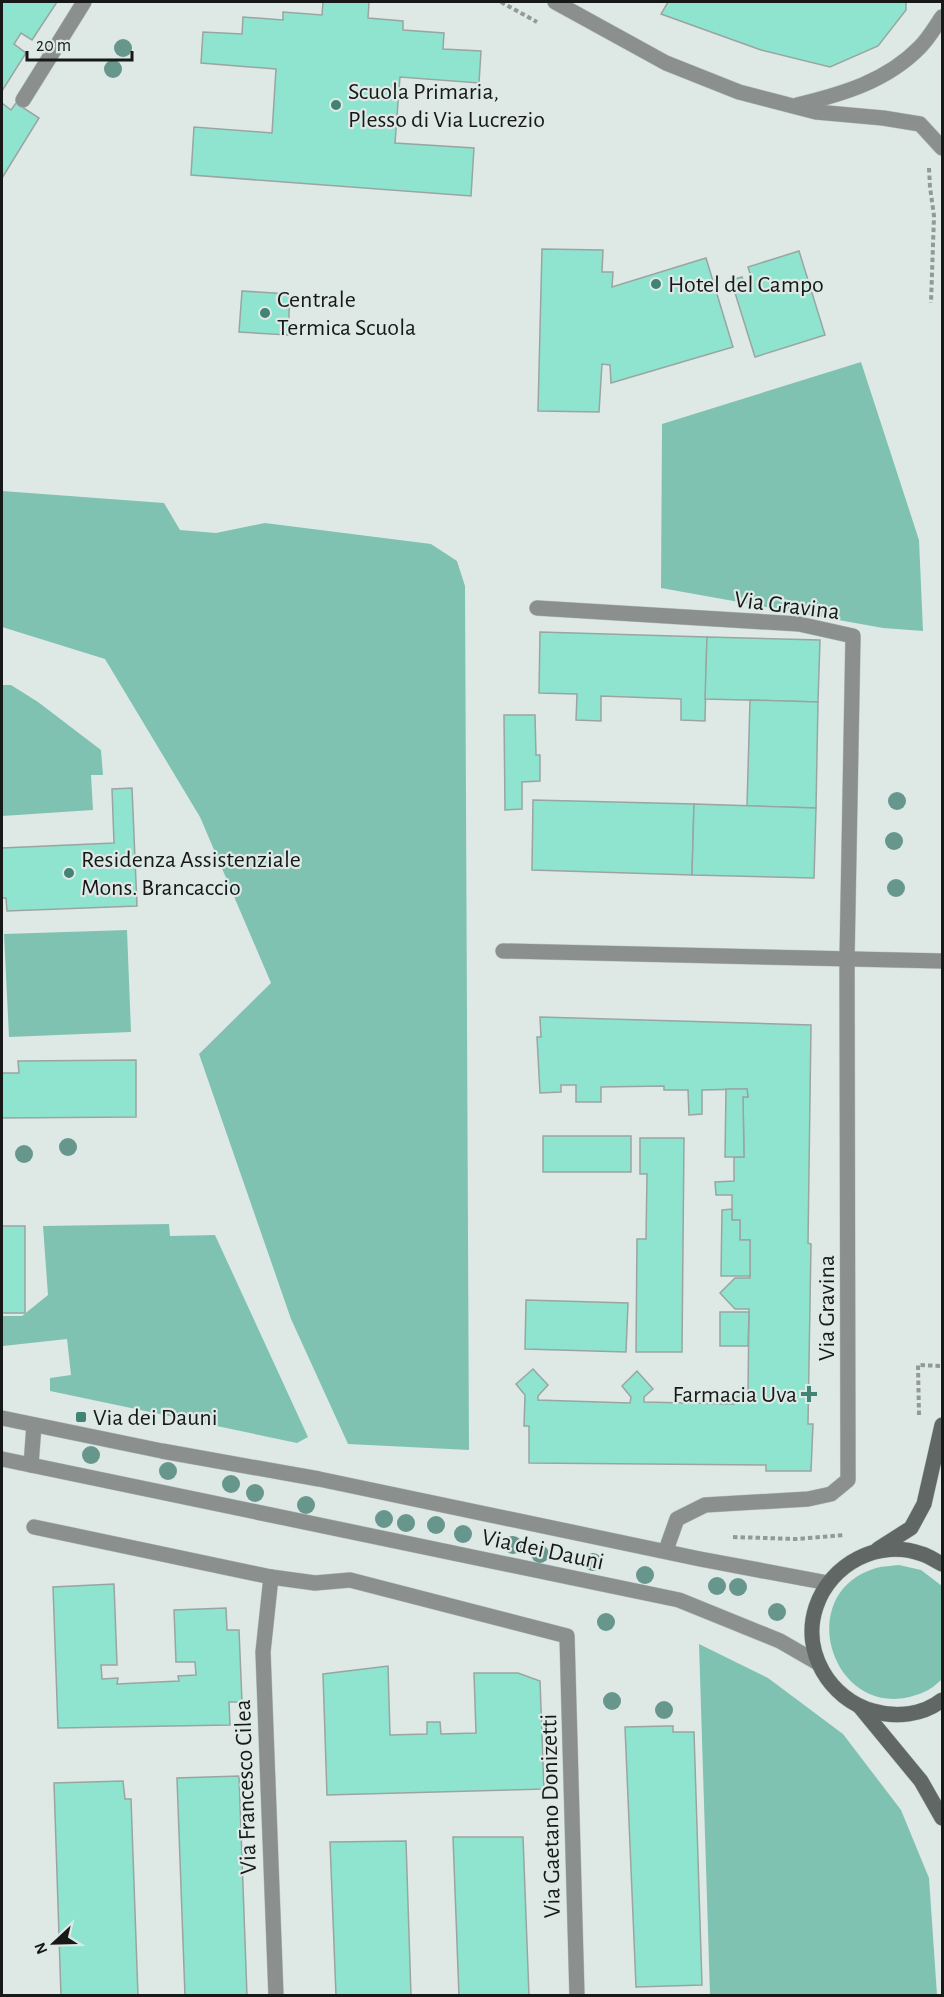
<svg xmlns="http://www.w3.org/2000/svg" width="944" height="1997" viewBox="0 0 944 1997" font-family="'Alegreya Sans',sans-serif">
<style>
.green{fill:#80c2b1}
.building{fill:#8fe4cf;stroke:#9aa5a1;stroke-width:1.5}
.lines{fill:none;stroke-linecap:round;stroke-linejoin:round}
.lane-casing{stroke:#bac4c1;stroke-width:16}
.street-casing{stroke:#bac4c1;stroke-width:16}
.secondary-casing{stroke:#bac4c1;stroke-width:16}
.path{stroke:#929a97;stroke-width:4;stroke-dasharray:4.5 3;stroke-linecap:butt}
.lane{stroke:#8b908e;stroke-width:15}
.street{stroke:#8b908e;stroke-width:15}
.secondary{stroke:#616765;stroke-width:15}
.tree{fill:#67968d}
.poi-dot{fill:#418374;stroke:#dee9e6;stroke-width:2}
.labels{text-anchor:middle;stroke-width:4.5;stroke-linejoin:round;paint-order:stroke}
.poi-label{font-size:24px;fill:#161918;stroke:#dee9e6;text-anchor:start}
.street-label{font-size:24px;fill:#161918;stroke:#dee9e6}
</style>
<rect width="100%" height="100%" fill="#dee9e6"/>
<!-- green -->
<g class="green">
<path d="M861,362l58,178 4,91 -40,-3 -222,-40 1,-164z"/>
<path d="M2,491l162,12 16,27 36,3 49,-10 166,21 26,17 8,25 4,864 -121,-6 -57,-125 -92,-265 72,-71 -71,-166 -95,-158 -103,-32z"/>
<path d="M2,685h9l27,17 63,48 2,25h-12l2,35 -91,6z"/>
<path d="M127,930l4,102 -122,5 -5,-103z"/>
<path d="M169,1224l1,12 45,-1 93,202 -11,6 -247,-52v-13l21,-3 -4,-36 -64,7 -1,-3v-27h20l26,-21 -5,-69z"/>
<path d="M899,1565l22,5 21,16v93c-5,5 -12,11 -18,13 -88,39 -136,-98 -48,-124 7,-2 16,-2 23,-3z"/>
<path d="M699,1644l69,34 75,56 58,76 28,68 8,117h-227z"/>
</g>
<!-- building -->
<g class="building">
<path d="M2,2h55l-25,38 -11,-7 -7,11 12,9 -24,38z"/>
<path d="M323,2h46l-1,16 35,3v9l41,3 -1,16 38,2 -2,32 -79,-6 -5,66 79,5 -3,48 -280,-21 3,-48 78,6 4,-64 -75,-6 2,-31 39,2 1,-17 40,3v-8l39,3z"/>
<path d="M668,2h238v8l-28,36 -48,21 -69,-17 -100,-36z"/>
<path d="M2,103l9,7 5,-7 23,15 -37,60z"/>
<path d="M542,249l61,1 -1,22h11l-1,15 94,-29 27,89 -122,36 -1,-18 -8,-1 -3,48 -61,-1z"/>
<path d="M799,251l26,84 -70,22 -24,-77 11,-3 2,6 8,-3 -4,-13z"/>
<path d="M242,291l48,3 -2,41 -49,-3z"/>
<path d="M540,632l167,5 -2,84 -24,-1v-21l-80,-3v25l-25,-1 1,-26 -38,-1z"/>
<path d="M707,637l113,3 -2,62 -113,-3z"/>
<path d="M750,700l68,2 -2,106 -69,-2z"/>
<path d="M504,715h31l1,40h4v26l-18,1v27l-17,1z"/>
<path d="M132,788l5,118 -130,5 -1,-13h-4v-50l112,-5 -2,-54z"/>
<path d="M533,800l161,4 -2,71 -160,-5z"/>
<path d="M694,804l122,4 -2,70 -122,-3z"/>
<path d="M540,1017l271,8 -3,218 3,1 -3,180h5l-2,47h-45v-6l-237,-2v-37h-5l1,-31 -9,-11 17,-15 15,16 -10,11v4l92,3 1,-6 -9,-11 15,-15 16,18 -9,8v5l90,2v-5l8,-6h6l1,-84h-14l-15,-16 15,-15h15v-38h-10v-20h-8v-25h-16l-1,-13 19,-1v-24h10l-1,-60h5l-1,-8 -45,1v24l-13,1 -1,-25h-24v-4l-63,1v15h-25v-17h-15v7l-21,1 -3,-56h4z"/>
<path d="M136,1060v57l-134,1v-45h17l-1,-12z"/>
<path d="M726,1089h21l1,8h-5l1,60h-19z"/>
<rect x="543" y="1136" width="88" height="36"/>
<path d="M640,1138h44l-2,214h-46l1,-113h9l1,-65h-7z"/>
<path d="M732,1209v11h8v20h10v36h-29l1,-66z"/>
<rect x="2" y="1226" width="23" height="87"/>
<path d="M526,1300l102,3 -2,49 -101,-3z"/>
<path d="M720,1312h29l-1,34h-28z"/>
<path d="M114,1584l3,81h-16l1,14 16,-1 -1,6 62,-3 -1,-5 18,-1 -1,-13h-19l-2,-52 52,-2 1,22h12l3,72h-13l1,23 -172,3 -5,-141z"/>
<path d="M388,1666l2,69 37,-1v-12h13l1,12 35,-1 -2,-60h44l22,8 4,108 -217,6 -4,-121z"/>
<path d="M668,1726h5v6h21l8,253 -66,2 -11,-260z"/>
<path d="M239,1776l8,220h-62l-8,-218z"/>
<path d="M123,1781l2,18h6l7,197h-77l-7,-213z"/>
<path d="M453,1837h70l6,159h-70z"/>
<path d="M406,1841l5,155h-75l-6,-154z"/>
</g>
<g class="lines">
<!-- lane casing -->
<g class="lane-casing">
<path id="lane" d="M23,100l61,-98"/>
</g>
<!-- street casing -->
<g class="street-casing">
<g id="street">
<path d="M555,2l111,61 73,29 77,20 67,6 37,6 22,24"/>
<path d="M797,105c46,-11 90,-24 123,-58 9,-9 15,-20 22,-30"/>
<path d="M537,608l262,16 54,12 -6,323 1,521 -17,14 -23,5 -103,6 -28,14 -11,31"/>
<path d="M503,951l439,10"/>
<path d="M2,1418l160,33 157,28 381,80 128,24"/>
<path d="M2,1459l677,141 101,41 38,22"/>
<path d="M31,1465l3,-40"/>
<path d="M34,1527l237,50 44,6 35,-3 217,56 10,360"/>
<path d="M271,1577l-8,75 13,344"/>
</g>
</g>
<!-- secondary casing -->
<g class="secondary-casing">
<g id="secondary">
<path d="M878,1549l33,-21 13,-24 18,-79"/>
<path d="M942,1564c-6,-3 -13,-8 -20,-10 -43,-16 -92,10 -106,53 -15,45 14,92 57,104 23,7 50,4 69,-11"/>
<path d="M860,1707l61,74 21,37"/>
</g>
</g>
<!-- path -->
<g class="path">
<path d="M501,2l36,20"/>
<path d="M929,168l1,19 4,29 -3,87"/>
<path d="M919,1415l-1,-50 24,1"/>
<path d="M733,1537l63,2 49,-4"/>
</g>
<!-- lane -->
<use href="#lane" class="lane"/>
<!-- street -->
<use href="#street" class="street"/>
<!-- secondary -->
<use href="#secondary" class="secondary"/>
</g>
<!-- trees -->
<g class="tree">
<circle cx="123" cy="48" r="9"/>
<circle cx="113" cy="69" r="9"/>
<circle cx="897" cy="801" r="9"/>
<circle cx="894" cy="841" r="9"/>
<circle cx="896" cy="888" r="9"/>
<circle cx="68" cy="1147" r="9"/>
<circle cx="24" cy="1154" r="9"/>
<circle cx="91" cy="1455" r="9"/>
<circle cx="168" cy="1471" r="9"/>
<circle cx="231" cy="1484" r="9"/>
<circle cx="255" cy="1493" r="9"/>
<circle cx="306" cy="1505" r="9"/>
<circle cx="384" cy="1519" r="9"/>
<circle cx="406" cy="1523" r="9"/>
<circle cx="436" cy="1525" r="9"/>
<circle cx="463" cy="1534" r="9"/>
<circle cx="513" cy="1545" r="9"/>
<circle cx="540" cy="1554" r="9"/>
<circle cx="593" cy="1562" r="9"/>
<circle cx="645" cy="1575" r="9"/>
<circle cx="717" cy="1586" r="9"/>
<circle cx="738" cy="1587" r="9"/>
<circle cx="777" cy="1612" r="9"/>
<circle cx="606" cy="1622" r="9"/>
<circle cx="612" cy="1701" r="9"/>
<circle cx="664" cy="1710" r="9"/>
</g>
<!-- markers -->
<g class="poi-dot">
<circle cx="336" cy="105" r="6"/>
<circle cx="656" cy="284" r="6"/>
<circle cx="265" cy="313" r="6"/>
<circle cx="69" cy="873" r="6"/>
<path d="M806 1385h6v6h6v6h-6v6h-6v-6h-6v-6h6z"/>
<rect x="75" y="1411" width="12" height="12" rx="3"/>
</g>
<g class="labels">
<!-- poi labels -->
<g class="poi-label">
<text x="348" y="99">Scuola Primaria,<tspan x="348" dy="28">Plesso di Via Lucrezio</tspan></text>
<text x="668" y="292">Hotel del Campo</text>
<text x="277" y="307">Centrale<tspan x="277" dy="28">Termica Scuola</tspan></text>
<text x="81" y="867">Residenza Assistenziale<tspan x="81" dy="28">Mons. Brancaccio</tspan></text>
<text x="797" y="1402" text-anchor="end">Farmacia Uva</text>
<text x="93" y="1425">Via dei Dauni</text>
</g>
<!-- street labels -->
<g class="street-label">
<text transform="translate(787 605) rotate(7)" y="8">Via Gravina</text>
<text transform="translate(826 1308) rotate(-90)" y="8">Via Gravina</text>
<text transform="translate(543 1549) rotate(12)" y="8">Via dei Dauni</text>
<text transform="translate(245 1787) rotate(-92)" y="8">Via Francesco Cilea</text>
<text transform="translate(550 1816) rotate(-91)" y="8">Via Gaetano Donizetti</text>
</g>
</g>
<!-- border -->
<rect width="944" height="1997" fill="none" stroke="#161918" stroke-width="6"/>
<!-- north arrow -->
<g transform="translate(54 1943) rotate(248)" stroke="#dee9e6" stroke-width="4.5" paint-order="stroke">
<path d="M0-4.5L10 22L0 15L-10 22Z" fill="#161918"/>
<text y="-9" font-size="16" font-weight="bold" text-anchor="middle" fill="#161918">N</text>
</g>
<!-- scale -->
<path d="M27 51v9h105v-9" fill="none" stroke="#161918" stroke-width="3"/>
<text x="36" y="51" font-size="18" fill="#161918" stroke="#dee9e6" stroke-width="4.5" paint-order="stroke">20 m</text>
</svg>
